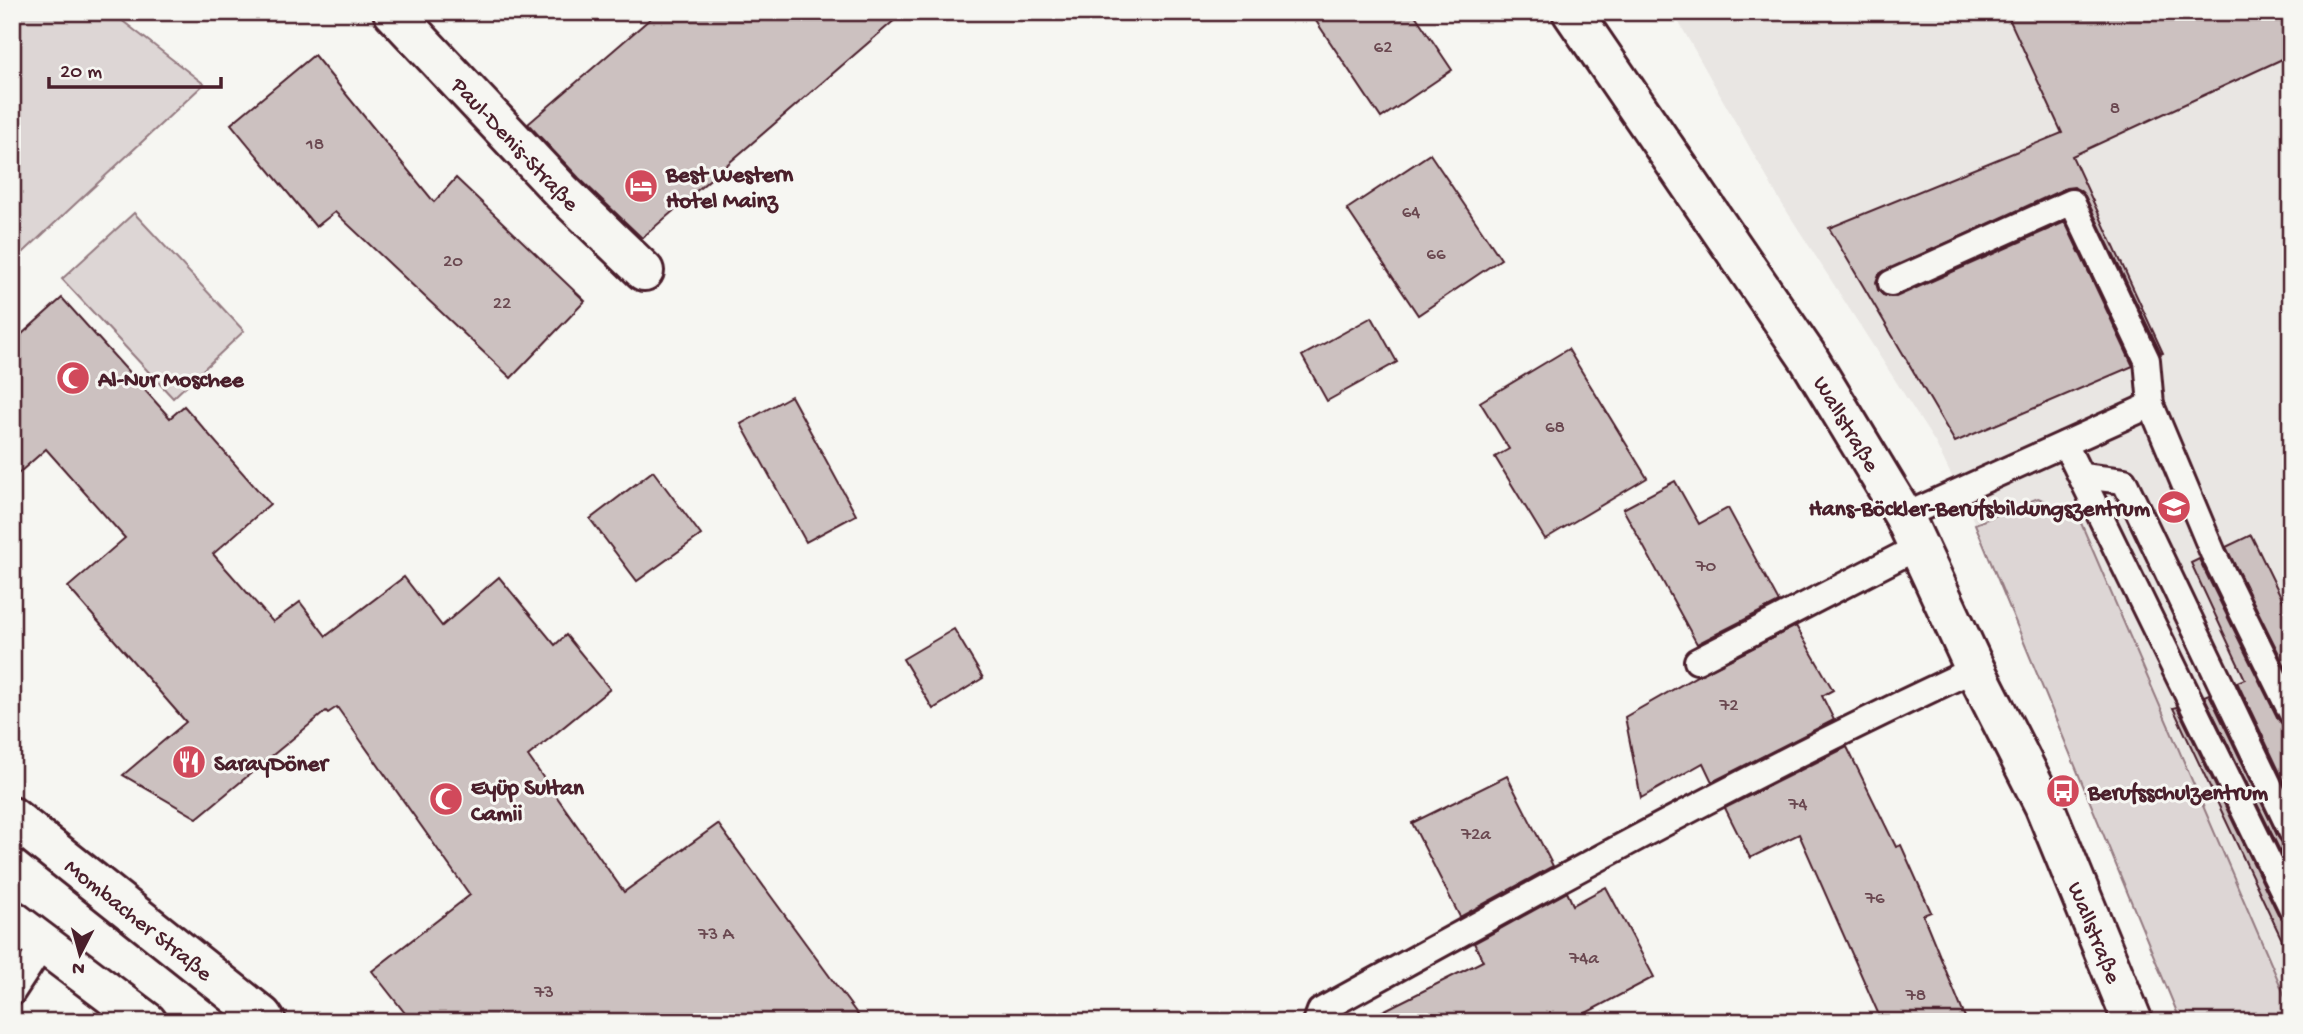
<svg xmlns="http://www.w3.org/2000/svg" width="2303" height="1034" viewBox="0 0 2303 1034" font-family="'Gochi Hand',sans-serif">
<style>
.built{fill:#e9e6e3}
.green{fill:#ddd6d5;stroke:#947a80;stroke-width:2}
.building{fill:#ccc1c0;stroke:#4a1f2b;stroke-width:2}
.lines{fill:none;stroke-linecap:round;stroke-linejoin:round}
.service-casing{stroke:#4a1f2b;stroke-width:30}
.minor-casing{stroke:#4a1f2b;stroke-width:44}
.tertiary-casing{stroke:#4a1f2b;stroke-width:44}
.secondary-casing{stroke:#4a1f2b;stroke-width:44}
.service{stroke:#f6f6f2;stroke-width:24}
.minor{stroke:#f6f6f2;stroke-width:38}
.tertiary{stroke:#f6f6f2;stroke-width:38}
.secondary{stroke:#f6f6f2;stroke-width:38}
.labels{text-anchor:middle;stroke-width:6;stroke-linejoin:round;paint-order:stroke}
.number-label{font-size:19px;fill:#6a4850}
.street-label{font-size:23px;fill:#4a1f2b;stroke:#f6f6f2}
.poi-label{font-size:23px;font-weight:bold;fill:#4a1f2b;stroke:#f6f6f2;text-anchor:start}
</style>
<rect width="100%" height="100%" fill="#f6f6f2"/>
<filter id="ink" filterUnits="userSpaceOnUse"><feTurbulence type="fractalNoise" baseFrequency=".0143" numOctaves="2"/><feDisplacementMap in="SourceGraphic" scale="14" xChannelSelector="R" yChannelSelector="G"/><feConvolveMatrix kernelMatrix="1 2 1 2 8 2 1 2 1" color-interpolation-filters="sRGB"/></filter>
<g filter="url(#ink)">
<!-- built -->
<path class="built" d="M1673,12h618v998l-213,-494 -40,-18 -63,26 -39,-80 -157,-245z"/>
<!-- green -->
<g class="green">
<path d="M12,12h99l93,72 -192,179z"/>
<path d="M134,213l110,118 -71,67 -111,-119z"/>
<path d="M2038,498l40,18 213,494v12h-110l-206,-498z"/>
</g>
<!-- building -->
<g class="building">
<path d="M658,12h246l-262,226 -63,-60 -51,-54z"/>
<path d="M1310,12h103l39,58 -71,48z"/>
<path d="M2006,12h285v43l-219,101 91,197 -2,1 -76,-158 -11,-9 -8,1 -187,86 -3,8 2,8 5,5 13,2 169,-75 67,142 1,2 -178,76 -126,-214 233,-95z"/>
<path d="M314,55l120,147 22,-24 129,123 -74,77 -176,-166 -19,15 -85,-103z"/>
<path d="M1430,154l71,105 -83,56 -71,-106z"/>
<path d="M62,298l108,120 14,-12 86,98 -57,50 60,68 27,-20 26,34 78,-59 38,49 57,-49 56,68 11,-10 44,54 -82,67 96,136 94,-68 145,198h-451l-40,-51 98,-76 -133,-188 -9,6 -2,-2 -129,107 -74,-43 63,-53 -118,-135 57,-49 -79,-89 -34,30v-136z"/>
<path d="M1372,317l25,45 -70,39 -25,-45z"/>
<path d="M1568,349l79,129 -102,61 -50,-82 14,-8 -29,-47z"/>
<path d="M791,396l65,119 -50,27 -65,-118z"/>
<path d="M653,471l48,64 -64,46 -47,-62z"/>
<path d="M1675,481l24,43 29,-16 51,94 -82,42 -74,-135z"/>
<path d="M2251,535l40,82v61l-65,-131z"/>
<path d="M2199,559l79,160 5,6 8,2v69l-54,-114 8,-3 -54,-116z"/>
<path d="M1796,626l37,64 -11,6 12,24 -122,62 -9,-19 -62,35 -16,-81 72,-41z"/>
<path d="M954,629l29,49 -50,31 -30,-50z"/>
<path d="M2209,694l69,143 5,7 8,2v27l-87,-177z"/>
<path d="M2177,707l101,207 5,6 8,2v37l-118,-251z"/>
<path d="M1847,747l49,100 5,-2 30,67 -8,3 44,107h-85l-83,-188 -49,24 -25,-50z"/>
<path d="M1507,776l46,90 -93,51 -48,-94z"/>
<path d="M1606,887l48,90 -85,45h-208l122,-61 -9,-18 15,-8 78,-43 6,13z"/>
</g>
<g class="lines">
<!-- service casing -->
<g class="service-casing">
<g id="service">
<path d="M1891,283l181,-81 75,158 4,45 62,148 78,159"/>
<path d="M2065,444l226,463"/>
<path d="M2082,476l42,5 167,350"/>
<path d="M1904,516l247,-111"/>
<path d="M1697,661l221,-114"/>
<path d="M12,993l32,-49"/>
<path d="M1316,1022l4,-11c216,-119 431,-239 655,-342"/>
</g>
</g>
<!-- minor casing -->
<g class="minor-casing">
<g id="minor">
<path id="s1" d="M393,12l170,181 81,78"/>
</g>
</g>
<!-- tertiary casing -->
<g class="tertiary-casing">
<g id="tertiary">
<path id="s2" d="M1572,12l237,347 95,157 71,153 69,136 89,217"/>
</g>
</g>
<!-- secondary casing -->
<g class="secondary-casing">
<g id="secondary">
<path id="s3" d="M12,817l250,199 4,6"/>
<path d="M12,920l135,102"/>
</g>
</g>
<!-- service -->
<use href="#service" class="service"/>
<!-- minor -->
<use href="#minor" class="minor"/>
<!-- tertiary -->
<use href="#tertiary" class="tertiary"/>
<!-- secondary -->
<use href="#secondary" class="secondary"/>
</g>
</g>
<!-- icons -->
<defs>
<g id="hotel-disc" transform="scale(1.75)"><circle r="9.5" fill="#d1495b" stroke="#f6f6f2"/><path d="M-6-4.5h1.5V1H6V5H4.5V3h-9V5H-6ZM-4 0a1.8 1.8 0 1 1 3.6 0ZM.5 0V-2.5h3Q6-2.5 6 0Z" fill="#fff"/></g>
<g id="mosque-disc" transform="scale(1.75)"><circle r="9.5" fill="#d1495b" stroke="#f6f6f2"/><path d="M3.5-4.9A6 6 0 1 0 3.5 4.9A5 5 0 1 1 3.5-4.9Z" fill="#fff"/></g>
<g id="school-disc" transform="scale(1.75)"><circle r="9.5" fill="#d1495b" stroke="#f6f6f2"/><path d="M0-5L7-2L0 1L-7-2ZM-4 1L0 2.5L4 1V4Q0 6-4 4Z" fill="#fff"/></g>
<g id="restaurant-disc" transform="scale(1.75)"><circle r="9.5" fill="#d1495b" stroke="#f6f6f2"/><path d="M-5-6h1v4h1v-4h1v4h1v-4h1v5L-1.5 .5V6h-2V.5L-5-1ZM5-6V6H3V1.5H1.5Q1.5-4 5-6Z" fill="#fff"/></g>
<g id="bus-disc" transform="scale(1.75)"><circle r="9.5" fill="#d1495b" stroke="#f6f6f2"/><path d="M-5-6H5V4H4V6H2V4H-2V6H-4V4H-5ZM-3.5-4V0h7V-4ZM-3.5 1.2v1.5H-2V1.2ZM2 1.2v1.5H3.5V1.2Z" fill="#fff"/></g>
</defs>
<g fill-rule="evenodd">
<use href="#hotel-disc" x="641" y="186"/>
<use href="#mosque-disc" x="73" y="378"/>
<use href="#school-disc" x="2174" y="507"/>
<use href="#restaurant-disc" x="189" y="762"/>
<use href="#bus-disc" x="2063" y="791"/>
<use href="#mosque-disc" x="446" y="799"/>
</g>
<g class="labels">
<!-- number labels -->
<g class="number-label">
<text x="1383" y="52">62</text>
<text x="2115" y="113">8</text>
<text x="315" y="149">18</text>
<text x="1411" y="217">64</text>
<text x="1436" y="259">66</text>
<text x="453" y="266">20</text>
<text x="502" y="308">22</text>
<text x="1555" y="432">68</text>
<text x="1706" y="571">70</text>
<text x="1729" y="710">72</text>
<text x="1798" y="809">74</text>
<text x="1476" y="839">72a</text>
<text x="1875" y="903">76</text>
<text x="716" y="939">73 A</text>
<text x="1584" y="963">74a</text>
<text x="544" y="997">73</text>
<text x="1916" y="1000">78</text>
</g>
<!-- street labels -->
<g class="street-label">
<text dy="8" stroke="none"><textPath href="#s1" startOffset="180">Paul-Denis-Straße</textPath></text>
<text dy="8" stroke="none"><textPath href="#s2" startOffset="495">Wallstraße</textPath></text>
<text dy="8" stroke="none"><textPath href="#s3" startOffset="163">Mombacher Straße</textPath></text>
<text dy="8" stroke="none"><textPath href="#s2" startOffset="1062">Wallstraße</textPath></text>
</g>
<!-- poi labels -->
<g class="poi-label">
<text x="666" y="181">Best Western<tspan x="666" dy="26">Hotel Mainz</tspan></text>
<text x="98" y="386">Al-Nur Moschee</text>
<text x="2150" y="515" text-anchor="end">Hans-Böckler-Berufsbildungszentrum</text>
<text x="214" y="770">SarayDöner</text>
<text x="471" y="794">Eyüp Sultan<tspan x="471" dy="26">Camii</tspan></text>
<text x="2088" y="799">Berufsschulzentrum</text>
</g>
</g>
<!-- margin -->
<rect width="2303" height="1034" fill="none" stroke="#f6f6f2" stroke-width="42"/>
<rect x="21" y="21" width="2261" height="992" fill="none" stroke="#4a1f2b" stroke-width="2.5" filter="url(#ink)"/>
<!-- north arrow -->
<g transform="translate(80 954) rotate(186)" stroke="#f6f6f2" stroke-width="5" paint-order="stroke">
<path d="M0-5L12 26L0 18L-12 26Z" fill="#4a1f2b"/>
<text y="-10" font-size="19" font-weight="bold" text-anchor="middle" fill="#4a1f2b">N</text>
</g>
<!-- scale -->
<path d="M49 77v10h172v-10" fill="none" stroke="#4a1f2b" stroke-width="3.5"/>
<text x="60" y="77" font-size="21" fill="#4a1f2b" stroke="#f6f6f2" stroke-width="5" paint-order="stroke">20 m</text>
</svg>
